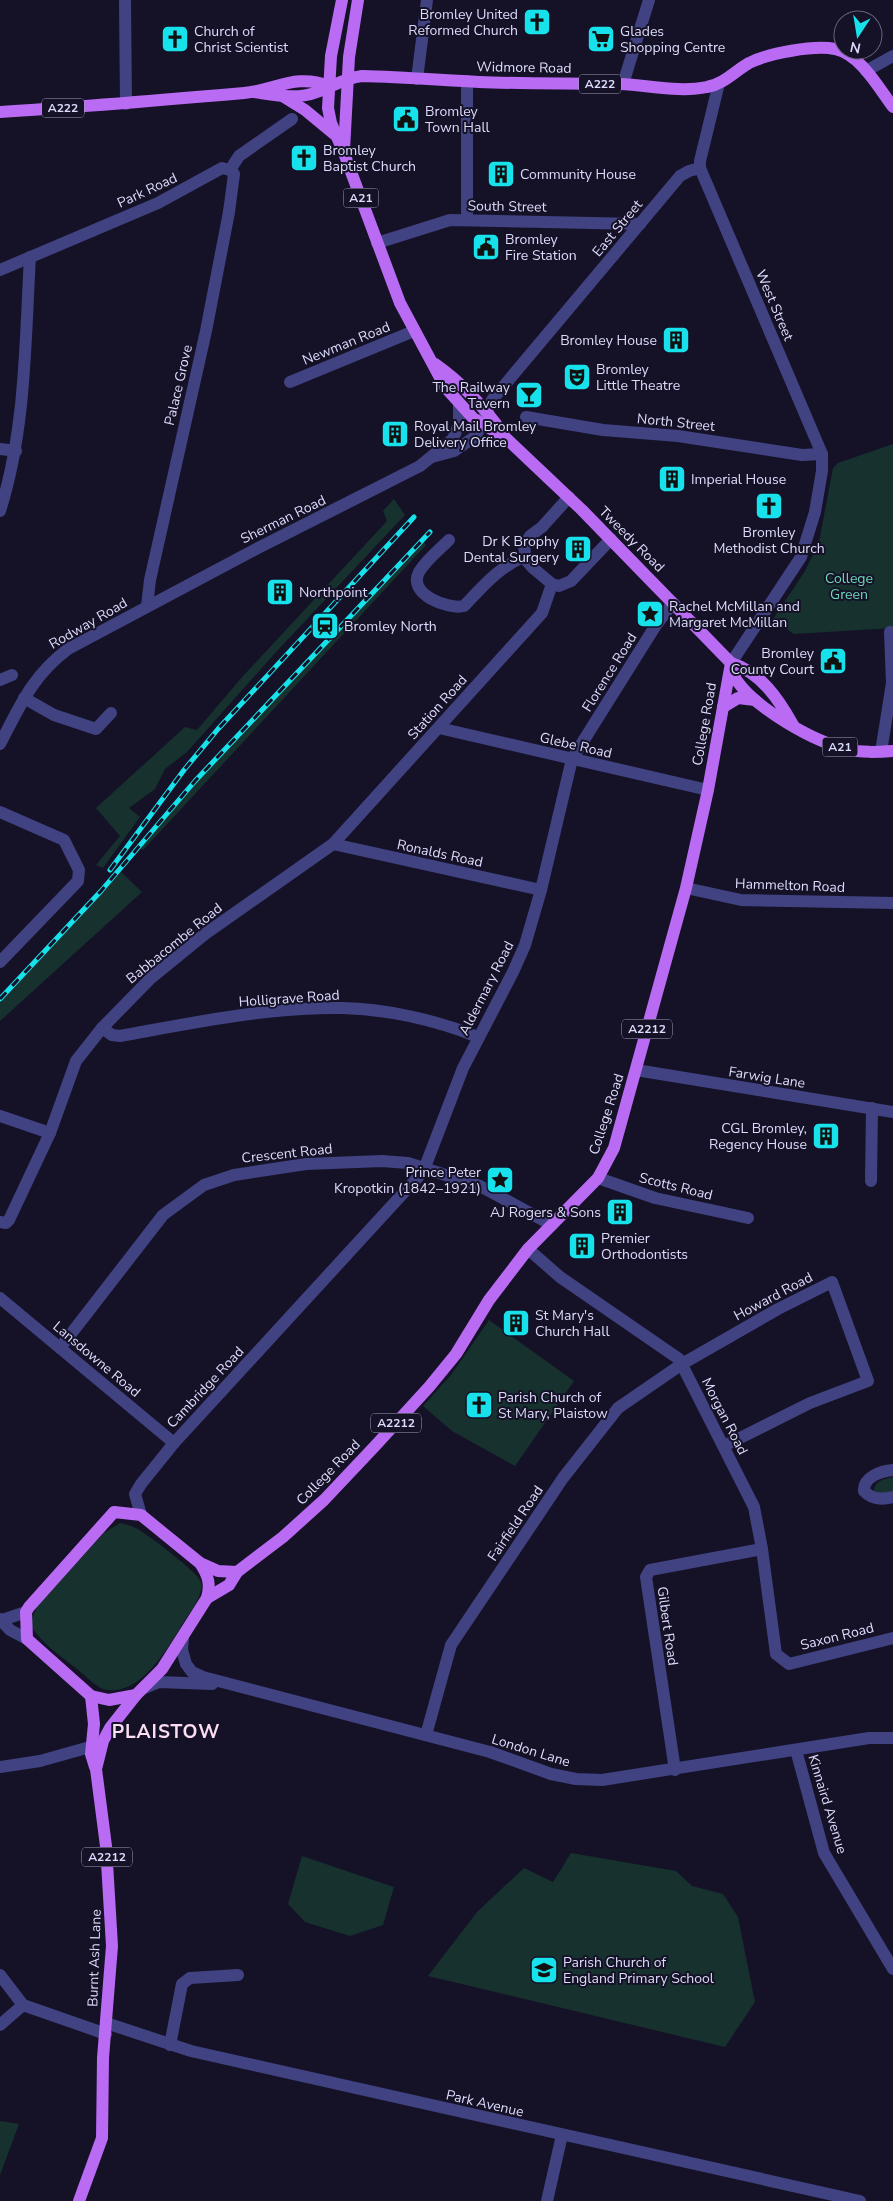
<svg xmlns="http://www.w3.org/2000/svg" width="893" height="2201" viewBox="0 0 893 2201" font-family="'Nunito Sans',sans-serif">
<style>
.green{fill:#16312e}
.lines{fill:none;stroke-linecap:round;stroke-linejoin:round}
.minor{stroke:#414282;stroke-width:12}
.major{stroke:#b96bf3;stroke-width:12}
.rail-casing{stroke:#17e2ec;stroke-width:5}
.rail{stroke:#151227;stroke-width:3;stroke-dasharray:9;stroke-linecap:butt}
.labels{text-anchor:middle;stroke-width:4;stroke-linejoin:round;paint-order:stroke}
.shield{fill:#151227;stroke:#a19fbc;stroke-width:1}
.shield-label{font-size:12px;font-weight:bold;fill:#dddbfc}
.poi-label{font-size:14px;fill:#dddbfc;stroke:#151227;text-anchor:start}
.street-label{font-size:14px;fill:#dddbfc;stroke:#151227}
.park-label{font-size:14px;fill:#6cd7b7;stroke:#151227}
.district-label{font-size:19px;font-weight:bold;letter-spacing:1px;fill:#fcddf2;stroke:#151227}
</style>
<rect width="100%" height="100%" fill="#151227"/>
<!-- green -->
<g class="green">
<path d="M893,444v184l-99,6 -21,-15 32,-48 14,-29 14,-74 5,-5z"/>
<path d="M394,499l11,16 -128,136 -90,101 -22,17 -10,20 -26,19 11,9 -37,51 -7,-3 24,-29 -24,-28 89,-81 12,3 46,-54 144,-155 -4,-10z"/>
<path d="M423,541l3,4 -283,305 -4,-2 41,-49z"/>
<path d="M121,872l21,20 -142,129v-18z"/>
<path d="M489,1320l85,61 -59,85 -63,-35 -29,-25 28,-31z"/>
<path d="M893,1477v15l-11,3 -8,-4c0,-10 10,-12 19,-14z"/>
<path d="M120,1523c5,1 12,3 18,6 10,6 61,44 63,53 3,14 -11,30 -18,41 -15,25 -44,76 -80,66 -7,-2 -22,-18 -30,-23 -16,-13 -33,-24 -43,-42l7,-18 67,-73z"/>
<path d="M571,1853l105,18 16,15 31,8 15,23 17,85 -30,45 -297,-71 49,-64 47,-44 29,14z"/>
<path d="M302,1856l92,31 -11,38 -33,11 -45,-14 -17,-18z"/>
<path d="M0,2121l19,3 -19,51z"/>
</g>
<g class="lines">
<!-- minor -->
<g class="minor">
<path d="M125,0l1,104"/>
<path d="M866,71l27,-15"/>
<path d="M417,79l10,-79"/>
<path d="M719,83l-19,78v7l122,286v17l-7,41 -14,45 -70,106"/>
<path d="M623,84l26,-84"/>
<path d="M230,170l9,-14 53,-37"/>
<path d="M467,220v-139"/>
<path d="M377,243l73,-23 190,4"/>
<path d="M0,270l158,-67 64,-35 8,2"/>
<path d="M290,382l124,-51"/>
<path d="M526,417l77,13 75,6 124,19 20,-1"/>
<path d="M0,449l16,2"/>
<path d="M432,457l22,-6 22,-15 16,-36 188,-224 9,-5 11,-3"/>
<path d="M569,497l-27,30 -12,9 -6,10 2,14 7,8 19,16 7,2 12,-5 40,-42"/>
<path d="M0,511c26,-82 25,-169 30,-254"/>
<path d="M449,540c-10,10 -23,20 -30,32 -12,22 29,38 45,34 20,-21 34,-38 61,-50"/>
<path d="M147,606l3,-26 56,-249 23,-119 5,-38 -4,-4"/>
<path d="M0,680l12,-5"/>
<path d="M24,698l30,17 42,14 15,-16"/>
<path d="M439,728l269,62"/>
<path d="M0,744c20,-38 32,-68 68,-95l190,-101 162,-82 33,-27 6,-15v-19"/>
<path d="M881,752l11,-69 -2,-51"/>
<path d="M0,812l64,28 15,30 -1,11 -78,81"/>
<path d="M333,844l208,46"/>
<path d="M686,888l55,12 152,3"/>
<path d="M102,1028l10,7 8,1c72,-13 147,-29 222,-28 45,1 94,12 136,29"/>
<path d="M636,1070l257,42"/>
<path d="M0,1116l50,17"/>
<path d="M598,1178l57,20 93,20"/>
<path d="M871,1181l1,-73"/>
<path d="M0,1222l6,1 3,-3 41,-87 26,-72 26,-33 49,-50 54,-44 128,-90 209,-231 10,-29"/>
<path d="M528,1249l32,28 119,82 75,148 8,42 14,105 13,10 104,-26"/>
<path d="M0,1298l174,145"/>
<path d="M60,1348l103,-133 41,-30 30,-10 72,-11 76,-3 26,2 72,23 72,39"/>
<path d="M893,1470c-12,1 -30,7 -29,21 8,9 18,9 29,6"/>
<path d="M141,1515l-6,-21 6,-10 33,-41 245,-267 6,-9 38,-99 50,-96 12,-27 16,-55 31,-131 84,-134 17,-22"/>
<path d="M0,1619l10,11 17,9"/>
<path d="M2,1620l24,-8"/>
<path d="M183,1638l-1,12 4,14 6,8 11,5 287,75 61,22 25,5 26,1 267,-42h24"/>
<path d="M142,1689l17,-7 53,2"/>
<path d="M426,1735l25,-90 112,-167 55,-70 64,-44 96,-55 54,-27 36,99 -58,22 -86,43"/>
<path d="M796,1750l28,103 69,116"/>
<path d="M0,1767l40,-6 50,-14"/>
<path d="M675,1770l-29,-193 4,-7 112,-21"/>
<path d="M0,1975l23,30 83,29"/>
<path d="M106,2023l85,28 669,150"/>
<path d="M0,2025l23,-20"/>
<path d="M170,2045l12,-61 8,-6 48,-3"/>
<path d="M547,2201l15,-66"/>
</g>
<!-- major -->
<g class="major">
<path d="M342,0l-11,56 -3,52 3,15 13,30 56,150 45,84 28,31 34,21 75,71 149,153c2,6 3,14 6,18 20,28 77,61 110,68 15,4 30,3 46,2"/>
<path d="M254,92c21,3 43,8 63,0 16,-6 28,-14 45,-16 39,1 78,4 117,6 47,2 94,1 141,2 28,1 59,9 87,3 17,-3 28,-16 42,-24 20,-10 65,-18 86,-14 26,6 43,38 58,58"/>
<path d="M284,97l21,13 29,24"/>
<path d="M0,112c81,-5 163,-12 244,-19 32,-3 52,-20 85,-7"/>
<path d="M344,150l5,-93 9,-57"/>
<path d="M435,364c27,19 50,44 69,71"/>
<path d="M731,663c30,10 47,35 62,62"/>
<path d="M723,707l15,-9 17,2"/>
<path d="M207,1598l22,-13 8,-13 46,-35 41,-37 51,-54 54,-59 27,-33 33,-54 39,-51 70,-71 16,-30 72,-260 22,-98 23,-127"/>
<path d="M136,1695l-27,5 -18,-4 -64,-57 -1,-27 3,-5 85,-95 27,3 59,48 18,8 19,1"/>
<path d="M91,1696l3,28 -3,30 4,13"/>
<path d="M79,2201l23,-63 1,-80 9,-112 -6,-100 -10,-77 7,-28 7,-13 26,-33 26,-26 45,-71c4,-14 1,-23 -7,-35"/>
</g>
<!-- rail casing -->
<g class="rail-casing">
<g id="rail">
<path d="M110,870l74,-100 34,-41 196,-212"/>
<path d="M0,999l101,-108 94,-110 235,-249"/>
</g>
</g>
<!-- rail -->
<use href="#rail" class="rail"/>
</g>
<!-- icons -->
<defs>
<g id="church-square" transform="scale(1.4375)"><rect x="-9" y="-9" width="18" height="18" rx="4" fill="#17e2ec" stroke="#151227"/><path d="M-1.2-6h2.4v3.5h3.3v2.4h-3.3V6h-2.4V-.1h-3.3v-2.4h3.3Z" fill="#111"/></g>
<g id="supermarket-square" transform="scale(1.4375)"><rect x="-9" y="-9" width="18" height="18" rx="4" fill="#17e2ec" stroke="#151227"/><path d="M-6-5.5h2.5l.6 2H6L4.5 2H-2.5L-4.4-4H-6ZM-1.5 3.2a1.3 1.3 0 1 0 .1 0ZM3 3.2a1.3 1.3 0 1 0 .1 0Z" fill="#111"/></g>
<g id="civic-square" transform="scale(1.4375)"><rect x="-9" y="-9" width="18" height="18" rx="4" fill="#17e2ec" stroke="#151227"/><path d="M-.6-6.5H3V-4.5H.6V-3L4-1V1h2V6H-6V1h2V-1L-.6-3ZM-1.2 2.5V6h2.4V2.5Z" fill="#111"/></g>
<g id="building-square" transform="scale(1.4375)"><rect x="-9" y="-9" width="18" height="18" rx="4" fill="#17e2ec" stroke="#151227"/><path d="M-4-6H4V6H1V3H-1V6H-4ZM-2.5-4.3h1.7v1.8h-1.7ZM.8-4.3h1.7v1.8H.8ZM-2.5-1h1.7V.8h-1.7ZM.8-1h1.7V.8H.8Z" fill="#111"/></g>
<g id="theatre-square" transform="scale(1.4375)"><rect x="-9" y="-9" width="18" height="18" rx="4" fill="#17e2ec" stroke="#151227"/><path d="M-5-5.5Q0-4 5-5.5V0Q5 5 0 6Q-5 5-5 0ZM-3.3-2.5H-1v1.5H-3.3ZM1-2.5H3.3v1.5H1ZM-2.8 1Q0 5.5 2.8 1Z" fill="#111"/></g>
<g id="bar-square" transform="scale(1.4375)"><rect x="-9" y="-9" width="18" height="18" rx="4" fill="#17e2ec" stroke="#151227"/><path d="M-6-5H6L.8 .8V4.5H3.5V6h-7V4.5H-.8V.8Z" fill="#111"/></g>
<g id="sight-square" transform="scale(1.4375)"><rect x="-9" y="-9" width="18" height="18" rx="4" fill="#17e2ec" stroke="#151227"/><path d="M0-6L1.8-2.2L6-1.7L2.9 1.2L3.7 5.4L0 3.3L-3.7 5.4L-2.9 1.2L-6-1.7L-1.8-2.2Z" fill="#111"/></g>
<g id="station-square" transform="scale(1.4375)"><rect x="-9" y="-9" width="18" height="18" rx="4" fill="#17e2ec" stroke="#151227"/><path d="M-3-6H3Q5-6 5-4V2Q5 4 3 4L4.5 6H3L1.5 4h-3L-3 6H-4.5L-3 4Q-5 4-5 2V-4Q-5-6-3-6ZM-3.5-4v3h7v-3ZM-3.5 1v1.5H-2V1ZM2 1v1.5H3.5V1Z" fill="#111"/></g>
<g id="school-square" transform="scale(1.4375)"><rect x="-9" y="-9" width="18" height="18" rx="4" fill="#17e2ec" stroke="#151227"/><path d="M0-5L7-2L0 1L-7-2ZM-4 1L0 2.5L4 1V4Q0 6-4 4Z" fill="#111"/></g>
</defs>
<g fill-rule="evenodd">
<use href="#church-square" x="537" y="22"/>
<use href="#church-square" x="175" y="39"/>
<use href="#supermarket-square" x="601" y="39"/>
<use href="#civic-square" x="406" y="119"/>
<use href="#church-square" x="304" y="158"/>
<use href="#building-square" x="501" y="174"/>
<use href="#civic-square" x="486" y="247"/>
<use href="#building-square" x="676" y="340"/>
<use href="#theatre-square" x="577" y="377"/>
<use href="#bar-square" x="529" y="395"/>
<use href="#building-square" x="395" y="434"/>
<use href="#building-square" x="672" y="479"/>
<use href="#church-square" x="769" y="506"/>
<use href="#building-square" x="578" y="549"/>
<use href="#building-square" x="280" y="592"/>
<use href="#sight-square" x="650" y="614"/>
<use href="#station-square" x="325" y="626"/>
<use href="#civic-square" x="833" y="661"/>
<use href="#building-square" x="826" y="1136"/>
<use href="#sight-square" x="500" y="1180"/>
<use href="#building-square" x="620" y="1212"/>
<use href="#building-square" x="582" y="1246"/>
<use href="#building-square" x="516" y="1323"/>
<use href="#church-square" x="479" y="1405"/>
<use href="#school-square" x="544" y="1970"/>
</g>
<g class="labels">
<!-- shield labels -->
<g class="shield">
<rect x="579" y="74.5" width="42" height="19" rx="4"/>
<rect x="42" y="98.5" width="42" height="19" rx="4"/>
<rect x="343.5" y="188.5" width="35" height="19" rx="4"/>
<rect x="822.5" y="737.5" width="35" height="19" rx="4"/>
<rect x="622" y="1019.5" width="50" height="19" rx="4"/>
<rect x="371" y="1413.5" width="50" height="19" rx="4"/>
<rect x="82" y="1847.5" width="50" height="19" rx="4"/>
</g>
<g class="shield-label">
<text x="600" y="88">A222</text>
<text x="63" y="112">A222</text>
<text x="361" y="202">A21</text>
<text x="840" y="751">A21</text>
<text x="647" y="1033">A2212</text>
<text x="396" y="1427">A2212</text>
<text x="107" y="1861">A2212</text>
</g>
<!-- poi labels -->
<g class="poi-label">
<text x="518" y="19" text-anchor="end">Bromley United<tspan x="518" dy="16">Reformed Church</tspan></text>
<text x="194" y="36">Church of<tspan x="194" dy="16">Christ Scientist</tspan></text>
<text x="620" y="36">Glades<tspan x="620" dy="16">Shopping Centre</tspan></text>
<text x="425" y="116">Bromley<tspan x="425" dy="16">Town Hall</tspan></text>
<text x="323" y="155">Bromley<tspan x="323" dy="16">Baptist Church</tspan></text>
<text x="520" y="179">Community House</text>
<text x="505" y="244">Bromley<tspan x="505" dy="16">Fire Station</tspan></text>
<text x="657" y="345" text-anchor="end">Bromley House</text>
<text x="596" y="374">Bromley<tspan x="596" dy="16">Little Theatre</tspan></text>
<text x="510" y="392" text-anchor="end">The Railway<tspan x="510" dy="16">Tavern</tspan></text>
<text x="414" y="431">Royal Mail Bromley<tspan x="414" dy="16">Delivery Office</tspan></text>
<text x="691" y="484">Imperial House</text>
<text x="769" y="537" text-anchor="middle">Bromley<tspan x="769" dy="16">Methodist Church</tspan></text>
<text x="559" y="546" text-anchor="end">Dr K Brophy<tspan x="559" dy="16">Dental Surgery</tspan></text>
<text x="299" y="597">Northpoint</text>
<text x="669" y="611">Rachel McMillan and<tspan x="669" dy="16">Margaret McMillan</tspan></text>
<text x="344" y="631">Bromley North</text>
<text x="814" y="658" text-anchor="end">Bromley<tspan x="814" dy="16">County Court</tspan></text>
<text x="807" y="1133" text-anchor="end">CGL Bromley,<tspan x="807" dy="16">Regency House</tspan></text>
<text x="481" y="1177" text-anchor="end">Prince Peter<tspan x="481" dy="16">Kropotkin (1842–1921)</tspan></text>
<text x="601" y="1217" text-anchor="end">AJ Rogers &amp; Sons</text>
<text x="601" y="1243">Premier<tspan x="601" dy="16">Orthodontists</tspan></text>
<text x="535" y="1320">St Mary's<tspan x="535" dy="16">Church Hall</tspan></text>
<text x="498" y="1402">Parish Church of<tspan x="498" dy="16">St Mary, Plaistow</tspan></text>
<text x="563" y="1967">Parish Church of<tspan x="563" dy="16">England Primary School</tspan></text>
</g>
<!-- street labels -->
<g class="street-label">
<text transform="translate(524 67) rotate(1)" y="5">Widmore Road</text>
<text transform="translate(147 190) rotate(-25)" y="5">Park Road</text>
<text transform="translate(507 206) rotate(1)" y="5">South Street</text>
<text transform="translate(617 228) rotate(-50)" y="5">East Street</text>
<text transform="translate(775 305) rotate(67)" y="5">West Street</text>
<text transform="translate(346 343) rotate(-22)" y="5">Newman Road</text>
<text transform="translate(178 385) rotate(-77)" y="5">Palace Grove</text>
<text transform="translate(676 422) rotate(6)" y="5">North Street</text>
<text transform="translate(283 519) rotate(-26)" y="5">Sherman Road</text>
<text transform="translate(632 539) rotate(45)" y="5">Tweedy Road</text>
<text transform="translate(88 623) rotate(-30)" y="5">Rodway Road</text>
<text transform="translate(609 672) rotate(-58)" y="5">Florence Road</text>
<text transform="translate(437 707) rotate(-48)" y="5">Station Road</text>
<text transform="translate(704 724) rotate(-80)" y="5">College Road</text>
<text transform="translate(576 745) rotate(13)" y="5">Glebe Road</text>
<text transform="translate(440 853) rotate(12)" y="5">Ronalds Road</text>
<text transform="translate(790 885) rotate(2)" y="5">Hammelton Road</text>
<text transform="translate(174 943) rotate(-39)" y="5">Babbacombe Road</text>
<text transform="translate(486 988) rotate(-63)" y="5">Aldermary Road</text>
<text transform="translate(289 998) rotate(-4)" y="5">Holligrave Road</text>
<text transform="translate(767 1077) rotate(9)" y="5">Farwig Lane</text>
<text transform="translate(606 1114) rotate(-72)" y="5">College Road</text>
<text transform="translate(287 1153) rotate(-6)" y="5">Crescent Road</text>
<text transform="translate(676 1186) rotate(14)" y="5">Scotts Road</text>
<text transform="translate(773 1296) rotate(-28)" y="5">Howard Road</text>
<text transform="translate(97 1359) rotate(40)" y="5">Lansdowne Road</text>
<text transform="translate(205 1387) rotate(-47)" y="5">Cambridge Road</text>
<text transform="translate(725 1416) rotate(63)" y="5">Morgan Road</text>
<text transform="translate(328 1472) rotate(-46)" y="5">College Road</text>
<text transform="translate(515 1523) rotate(-56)" y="5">Fairfield Road</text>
<text transform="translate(668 1626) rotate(82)" y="5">Gilbert Road</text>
<text transform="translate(837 1636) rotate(-14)" y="5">Saxon Road</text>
<text transform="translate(531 1750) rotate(17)" y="5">London Lane</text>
<text transform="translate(828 1804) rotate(73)" y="5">Kinnaird Avenue</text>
<text transform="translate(94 1958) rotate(-88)" y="5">Burnt Ash Lane</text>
<text transform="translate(485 2103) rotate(13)" y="5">Park Avenue</text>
</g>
<!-- park labels -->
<g class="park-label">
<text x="849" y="583">College<tspan x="849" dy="16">Green</tspan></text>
</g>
<!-- district labels -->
<g class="district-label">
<text x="166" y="1738">PLAISTOW</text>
</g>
</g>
<!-- north arrow -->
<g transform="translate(858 35) rotate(192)"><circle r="24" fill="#151227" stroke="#65627c"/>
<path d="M0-4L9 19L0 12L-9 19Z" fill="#17e2ec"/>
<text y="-8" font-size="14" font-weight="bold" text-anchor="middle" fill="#dddbfc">N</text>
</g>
</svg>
